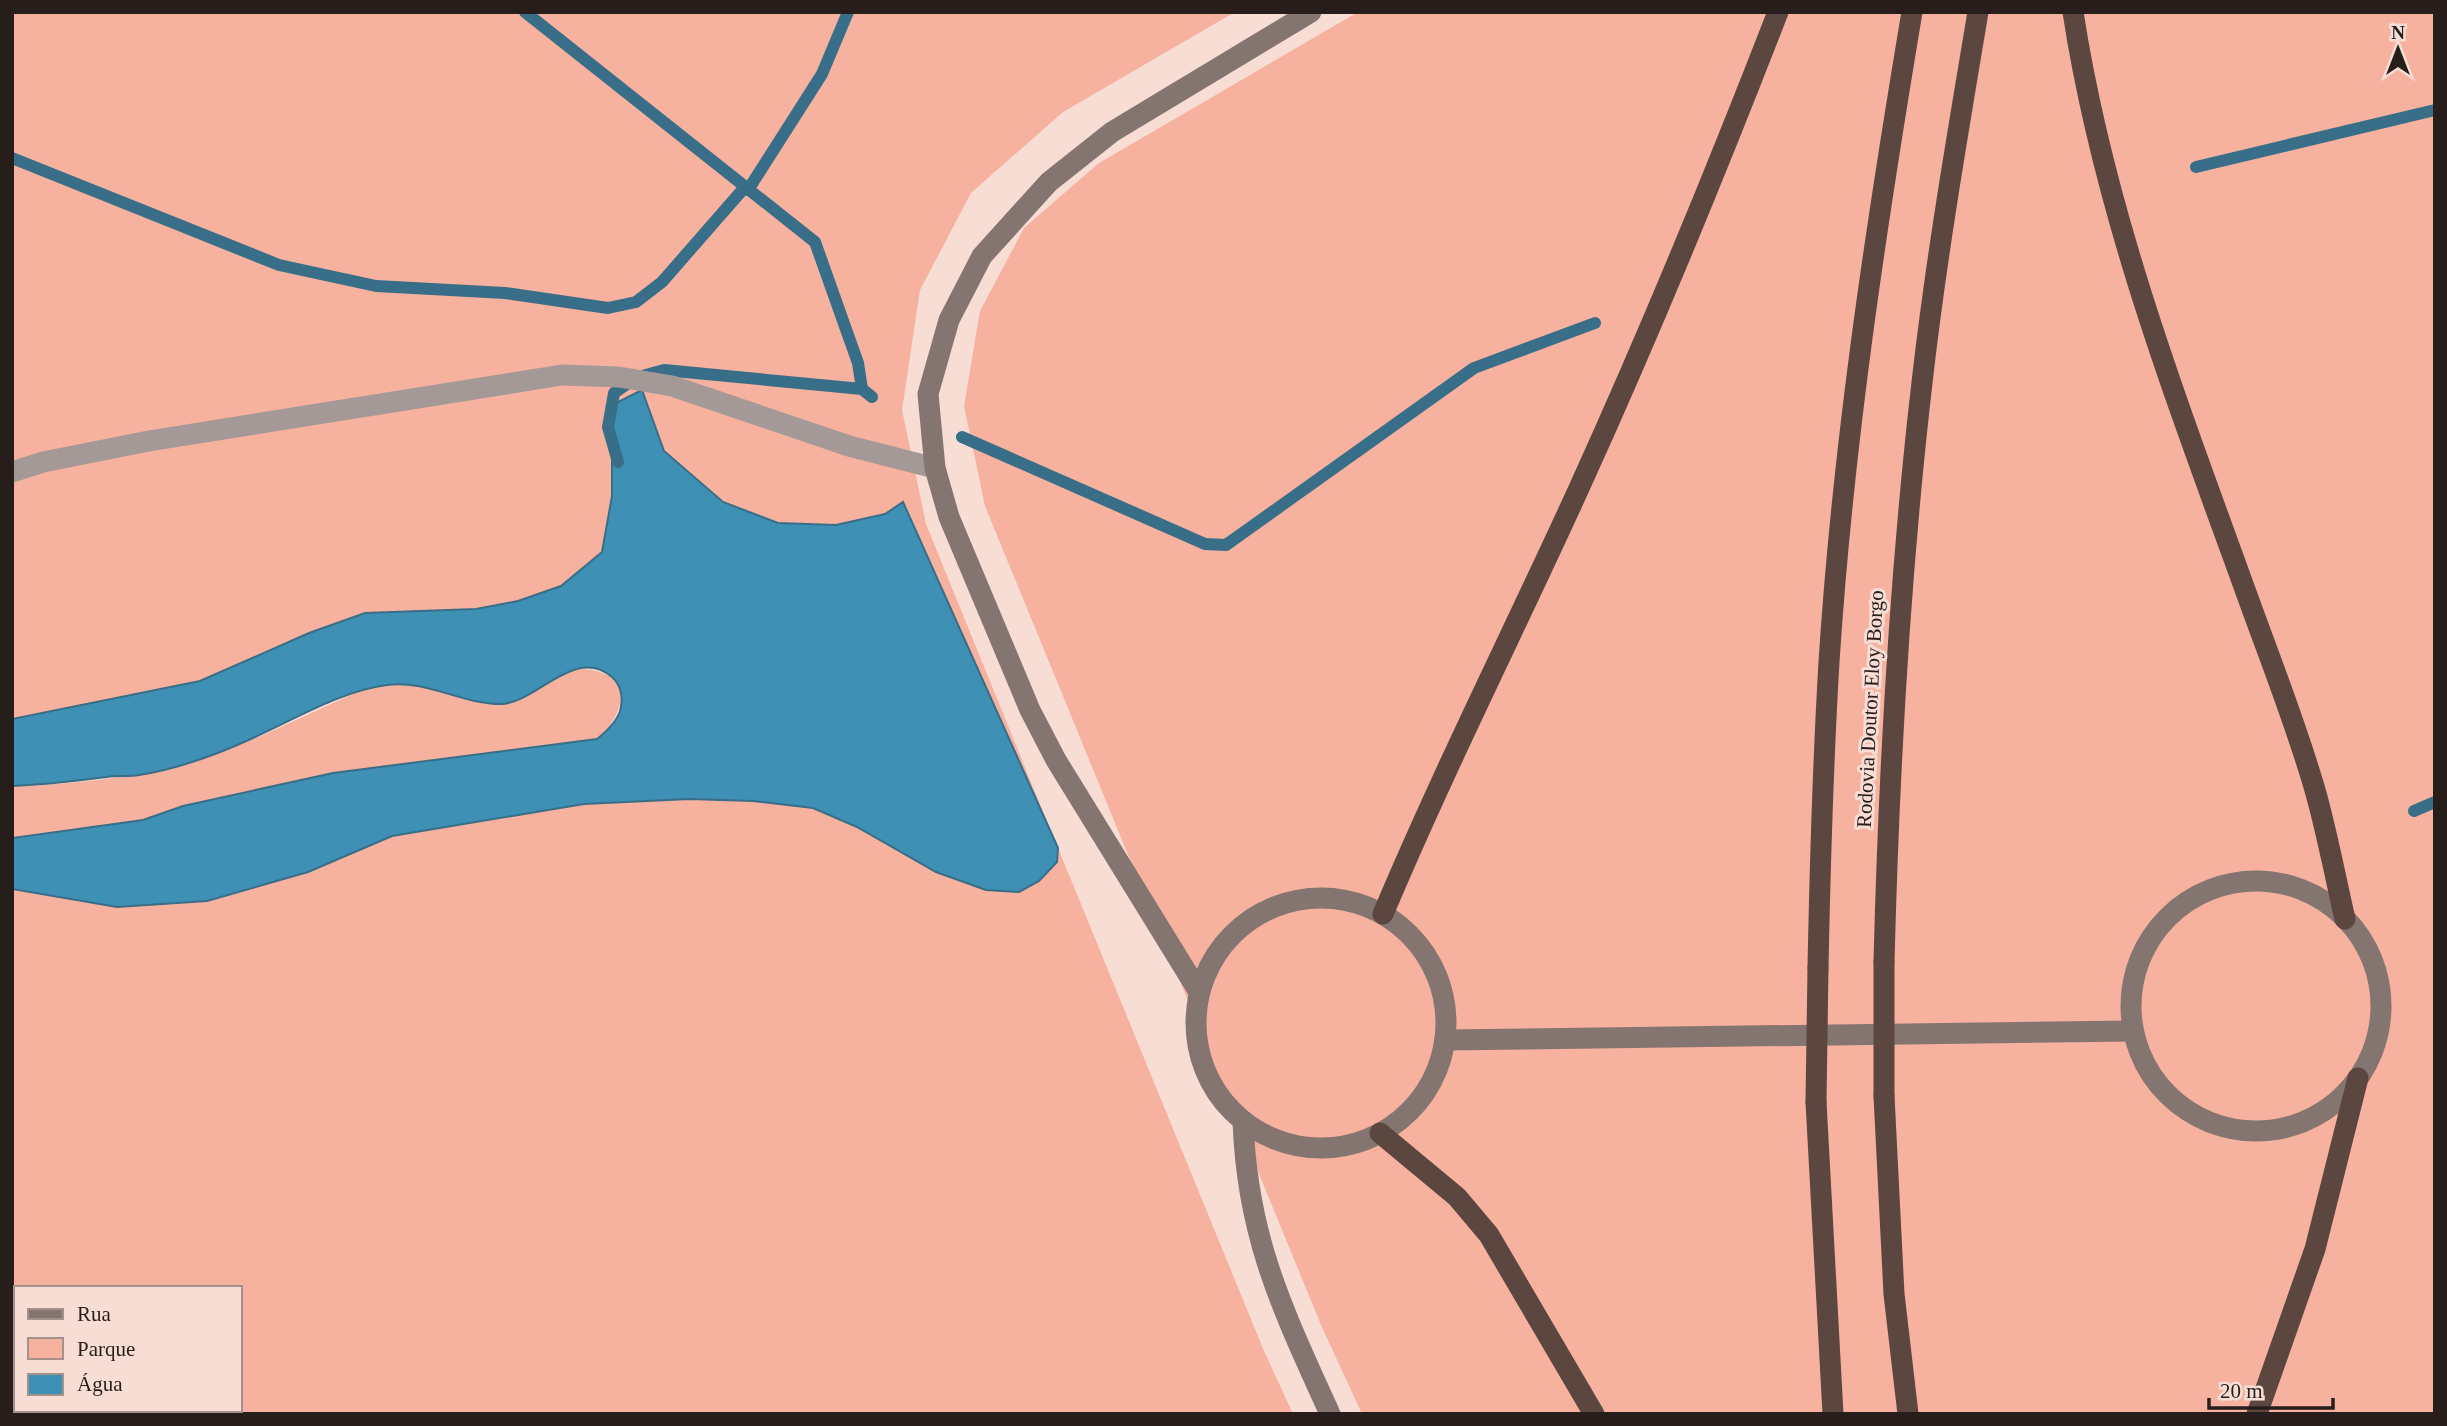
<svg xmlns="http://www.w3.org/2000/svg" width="2447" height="1426" viewBox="0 0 2447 1426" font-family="Georgia,serif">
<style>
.green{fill:#f6b19f;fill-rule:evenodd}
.water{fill:#3f90b5;stroke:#386e87;stroke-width:2}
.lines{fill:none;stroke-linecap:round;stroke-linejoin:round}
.stream{stroke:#386e87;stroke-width:12}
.lane{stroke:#a49996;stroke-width:21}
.secondary{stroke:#857570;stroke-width:21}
.highway{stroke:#5c4640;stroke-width:21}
.highway-bridge{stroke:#5c4640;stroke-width:21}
.labels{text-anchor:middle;stroke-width:6;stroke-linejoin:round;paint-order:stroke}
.street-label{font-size:21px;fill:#271e1b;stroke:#f8ddd5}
</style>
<rect width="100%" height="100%" fill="#f8ddd5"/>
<!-- green -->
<g class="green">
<path d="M12,12h1223l-172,100 -92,81 -51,97 -18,120 24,114 126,310 -149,-332 -18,12 -49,11 -58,-2 -55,-21 -59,-51 -23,-61 -29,15v91l-10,56 -41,34 -43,15 -42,8 -111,4 -56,20 -109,48 -188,38z"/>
<path d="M1358,12h1077v1402h-1073l-41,-89 -336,-819 -21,-100 16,-95 44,-83 75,-65z"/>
<path d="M582,669c53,3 45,42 15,71l-264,33 -150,33 -40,14 -131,18v-52c62,-1 125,-9 184,-26 58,-17 112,-47 167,-70 21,-4 45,-9 66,-4 25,7 47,18 74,17 30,-1 49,-30 79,-34z"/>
<path d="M689,799l64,2 60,7 44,19 200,35 1,-14 206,503 29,63h-1281v-525l105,18 191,-35 84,-36 191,-32zM16,1288h224v122h-224z"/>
</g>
<!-- water -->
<path class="water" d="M642,390l22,61 59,51 55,21 58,2 49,-11 18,-12 155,346 -1,14 -18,19 -20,11 -33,-2 -50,-18 -79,-45 -44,-19 -60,-7 -64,-2 -105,5 -192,32 -84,36 -101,29 -90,6 -105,-18v-51l131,-18 40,-14 150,-33 264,-34c10,-8 23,-20 24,-33 2,-11 -1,-22 -9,-29 -37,-32 -75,26 -111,27 -40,0 -73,-24 -114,-19 -50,6 -105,42 -152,61 -31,13 -63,24 -96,29 -11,2 -22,0 -32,2 -32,4 -62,8 -95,9v-67l188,-38 109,-48 56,-20 111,-4 42,-8 43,-15 41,-34 10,-56v-91z"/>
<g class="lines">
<!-- stream -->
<g class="stream">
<path d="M525,12l290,230 43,121 4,26"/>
<path d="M12,158l267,107 97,21 129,7 103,15 28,-6 26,-20 83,-95"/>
<path d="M2196,167l239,-57"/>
<path d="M748,190l74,-116 26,-62"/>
<path d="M962,437l243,107 21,1 248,-177 121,-45"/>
<path d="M618,462l-10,-35 6,-34 21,-15 29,-8 198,19 10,8"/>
<path d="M2414,811l21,-9"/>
</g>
<!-- lane -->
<path class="lane" d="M12,472l31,-10 106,-21 413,-66 57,2 53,9 177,60 86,22"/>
<!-- secondary -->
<g class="secondary">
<circle cx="2256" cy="1006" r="125"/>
<circle cx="1321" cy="1023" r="125"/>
<path d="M1199,992l-143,-232 -26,-50 -81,-193 -14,-49 -7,-74 21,-74 33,-64 67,-74 63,-50 199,-120"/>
<path d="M1445,1040l687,-9"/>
<path d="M1243,1121c4,117 40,189 87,293"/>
</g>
<!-- highway -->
<g class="highway">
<path d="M2073,12c31,202 105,392 174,583 23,64 49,129 68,195 12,42 20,86 30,129"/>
<path d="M1383,914c61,-145 132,-285 197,-428 71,-156 136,-314 198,-474"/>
<path d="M1884,962c5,-197 16,-393 39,-588 14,-121 35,-242 55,-362"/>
<path d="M1818,968c2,-102 5,-204 11,-306 14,-218 47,-435 83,-650"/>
<path d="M1884,1096l10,198 14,120"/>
<path d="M1816,1102l17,312"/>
<path d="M1380,1133l77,64 32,38 105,179"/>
<path d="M2257,1414l58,-165 43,-171"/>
</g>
<!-- highway-bridge -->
<g class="highway-bridge">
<path d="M1884,962v134"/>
<path d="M1816,1102l2,-134"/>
</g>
</g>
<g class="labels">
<!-- street labels -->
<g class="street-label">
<text transform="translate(1870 709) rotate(-87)" y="7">Rodovia Doutor Eloy Borgo</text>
</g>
</g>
<!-- border -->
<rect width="2447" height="1426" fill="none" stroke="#271e1b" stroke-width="28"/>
<!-- legend -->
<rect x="14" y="1286" width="228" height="126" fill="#f8ddd5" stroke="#a4918b" stroke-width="2"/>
<rect x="28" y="1309" width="35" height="10" fill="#857570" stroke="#a4918b" stroke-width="2"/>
<text x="77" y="1321" font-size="21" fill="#271e1b">Rua</text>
<rect x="28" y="1338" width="35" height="21" fill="#f6b19f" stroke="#a4918b" stroke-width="2"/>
<text x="77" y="1356" font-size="21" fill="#271e1b">Parque</text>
<rect x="28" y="1374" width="35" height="21" fill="#3f90b5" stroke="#a4918b" stroke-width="2"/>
<text x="77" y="1391" font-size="21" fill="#271e1b">Água</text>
<!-- north arrow -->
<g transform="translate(2398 49)" stroke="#f8ddd5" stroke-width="5" paint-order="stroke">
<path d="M0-5L12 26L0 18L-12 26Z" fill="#271e1b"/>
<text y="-10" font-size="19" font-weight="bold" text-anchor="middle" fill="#271e1b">N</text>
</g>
<!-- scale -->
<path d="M2209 1398v10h124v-10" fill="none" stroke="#271e1b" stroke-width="3.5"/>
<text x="2220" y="1398" font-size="21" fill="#271e1b" stroke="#f8ddd5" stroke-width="5" paint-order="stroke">20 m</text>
</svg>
